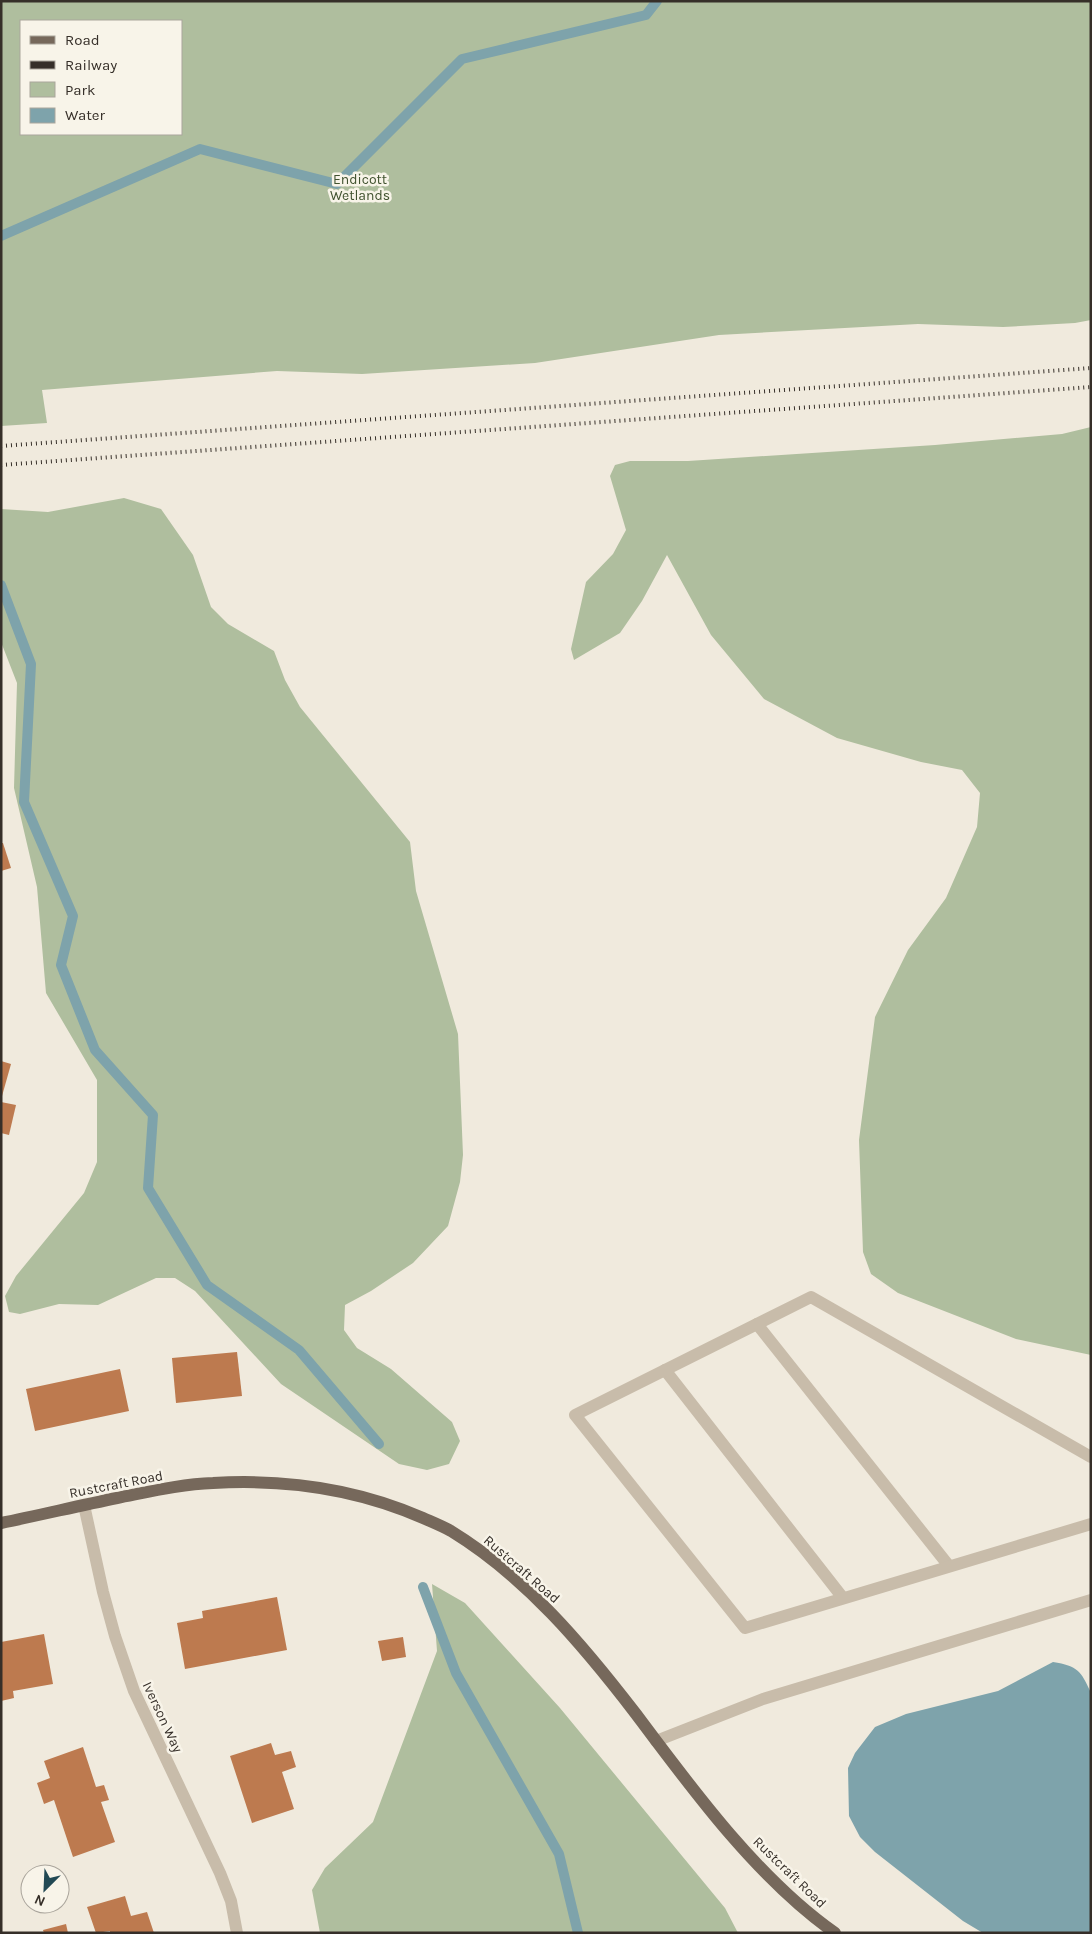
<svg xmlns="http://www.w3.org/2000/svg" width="1092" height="1934" viewBox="0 0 1092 1934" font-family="Karla,sans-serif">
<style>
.green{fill:#afbe9e;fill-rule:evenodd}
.water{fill:#7ea3ab}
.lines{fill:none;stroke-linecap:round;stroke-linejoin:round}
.stream{stroke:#7ea3ab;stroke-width:10}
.building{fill:#bd7a4f}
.minor{stroke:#c8bcaa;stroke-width:12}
.major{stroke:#76685b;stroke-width:12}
.rail{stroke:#362f29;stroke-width:4;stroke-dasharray:1 4;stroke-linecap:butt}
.labels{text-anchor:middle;stroke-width:5;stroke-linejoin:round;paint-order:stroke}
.park-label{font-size:14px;fill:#40522f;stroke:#f8f4e9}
.street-label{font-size:14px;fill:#362f29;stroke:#f8f4e9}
</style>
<rect width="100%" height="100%" fill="#f0eadd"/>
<!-- green -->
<g class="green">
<path d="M1,1h1090v319l-16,3 -72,4 -85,-3 -199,11 -184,28 -173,11 -85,-3 -235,19 5,33 -46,3zM181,21v113h-160v-113z"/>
<path d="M1091,427v928l-75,-16 -118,-46 -27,-19 -8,-22 -4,-112 16,-123 33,-67 38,-52 31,-71 3,-34 -18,-23 -41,-8 -84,-24 -73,-39 -53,-64 -44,-80 -25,46 -22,32 -46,27 -3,-11 15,-67 27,-28 13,-24 -16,-54 5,-11 15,-4h58l247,-16 127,-11z"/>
<path d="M124,498l37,11 32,46 18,52 17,17 46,27 11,29 15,27 110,135 6,49 42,143 5,121 -3,27 -12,44 -35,37 -42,28 -26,14 -1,25 13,18 34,21 61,53 8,19 -11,23 -22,6 -28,-6 -118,-80 -86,-93 -20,-13h-19l-58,27 -39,-1 -39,10 -11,-2 -4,-16 11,-20 68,-83 13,-31v-82l-51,-87 -9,-106 -23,-99 3,-105 -16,-41v-133l47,3z"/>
<path d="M432,1584l33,19 95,105 165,200 13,25h-418l-8,-43 13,-22 48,-46 64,-171z"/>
</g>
<!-- water -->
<path class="water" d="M1053,1662c25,4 28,9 38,31v240h-108l-20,-12 -88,-69 -15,-15 -11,-21 -1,-48 7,-15 20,-26 31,-13 92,-23z"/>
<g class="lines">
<!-- stream -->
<g class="stream">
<path d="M1,236l199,-87 137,35 125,-125 184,-44 11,-14"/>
<path d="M1,585l30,79 -7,138 49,114 -12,49 34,85 58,65 -5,73 59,97 92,65 80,94"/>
<path d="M423,1587l33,86 103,181 19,79"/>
</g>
</g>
<!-- building -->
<g class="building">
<path d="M1,843h2l8,25 -10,3z"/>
<path d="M1,1061l10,3 -9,32 -1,-1z"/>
<path d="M1,1102l15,3 -7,30 -8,-2z"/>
<path d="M237,1352l5,44 -66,7 -4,-45z"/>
<path d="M120,1369l9,42 -94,20 -9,-42z"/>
<path d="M277,1597l10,53 -102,19 -8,-46 26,-5 -1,-7z"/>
<path d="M44,1634l9,50 -40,7 1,7 -13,3v-59z"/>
<path d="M403,1637l3,20 -24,4 -4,-20z"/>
<path d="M271,1743l4,12 16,-4 5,16 -14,5 12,37 -42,14 -22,-67z"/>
<path d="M83,1747l13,40 8,-2 5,15 -8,2 14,40 -42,15 -19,-57 -10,4 -7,-21 13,-5 -6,-17z"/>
<path d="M125,1896l6,20 16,-4 7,21h-44v-2l-14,2 -9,-26z"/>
<path d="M66,1924l2,9h-24l-1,-3z"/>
</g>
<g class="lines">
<!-- minor -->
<g class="minor">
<path d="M757,1324l192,242"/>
<path d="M665,1370l178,228"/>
<path d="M1091,1457l-280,-160 -236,118 170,213 346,-104"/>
<path d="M84,1505l19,87 12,44 19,55 86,182 11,28 6,32"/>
<path d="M656,1741l107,-42 328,-99"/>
</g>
<!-- major -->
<path class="major" d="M1,1523c39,-8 77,-17 116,-25 31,-6 64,-14 96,-15 71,-4 144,6 210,35 9,4 19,8 28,13 75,46 132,114 185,183 56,75 122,165 199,219"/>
<!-- rail -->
<g class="rail">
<path d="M1,446l1090,-78"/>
<path d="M1,465l1090,-78"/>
</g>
</g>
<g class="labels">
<!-- park labels -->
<g class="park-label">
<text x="360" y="184">Endicott<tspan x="360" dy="16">Wetlands</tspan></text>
</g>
<!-- street labels -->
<g class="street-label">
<text transform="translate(116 1484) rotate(-11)" y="5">Rustcraft Road</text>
<text transform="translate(522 1569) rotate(41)" y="5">Rustcraft Road</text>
<text transform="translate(163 1717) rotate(65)" y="5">Iverson Way</text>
<text transform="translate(790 1872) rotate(44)" y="5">Rustcraft Road</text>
</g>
</g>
<!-- border -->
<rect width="1092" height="1934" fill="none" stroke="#362f29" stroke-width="5"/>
<!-- legend -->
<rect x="20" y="20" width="162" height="115" fill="#f8f4e9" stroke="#aaa59c"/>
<rect x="30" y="36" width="25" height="8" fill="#76685b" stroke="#aaa59c"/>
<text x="65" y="45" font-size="15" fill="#362f29">Road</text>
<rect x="30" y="61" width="25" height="8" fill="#362f29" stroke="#aaa59c"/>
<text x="65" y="70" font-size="15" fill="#362f29">Railway</text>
<rect x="30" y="82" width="25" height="15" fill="#afbe9e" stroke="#aaa59c"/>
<text x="65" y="95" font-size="15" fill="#362f29">Park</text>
<rect x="30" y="108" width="25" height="15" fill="#7ea3ab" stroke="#aaa59c"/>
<text x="65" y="120" font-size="15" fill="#362f29">Water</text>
<!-- north arrow -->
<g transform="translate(45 1889) rotate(204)"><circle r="24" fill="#f8f4e9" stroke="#aaa59c"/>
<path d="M0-4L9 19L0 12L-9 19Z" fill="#224954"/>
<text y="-8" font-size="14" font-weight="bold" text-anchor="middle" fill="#362f29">N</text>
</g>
</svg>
